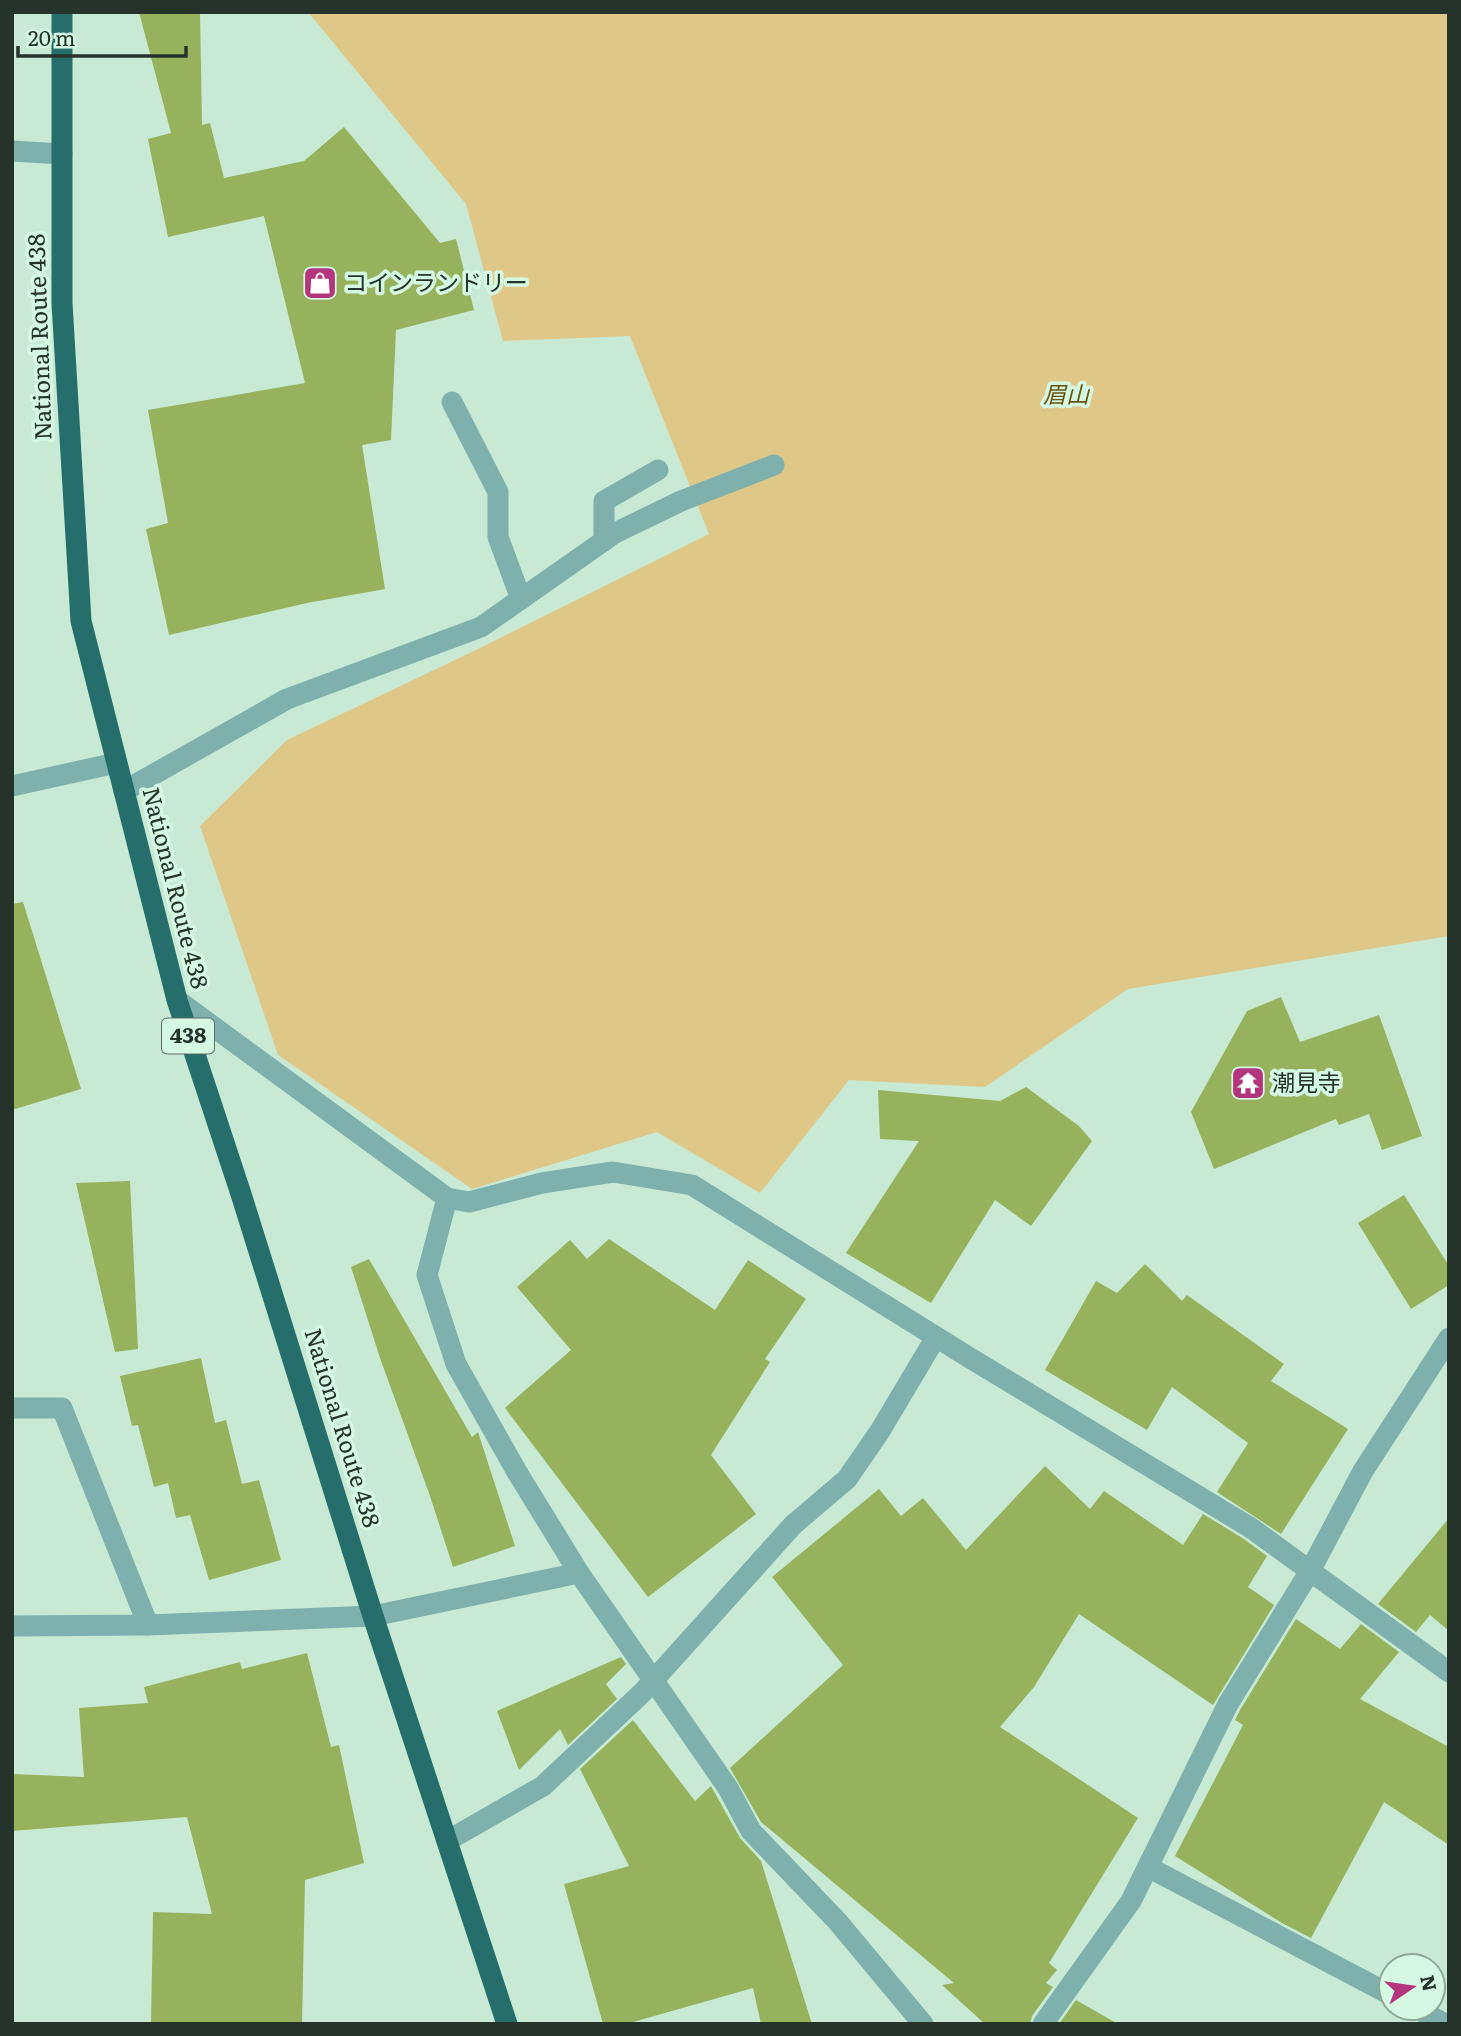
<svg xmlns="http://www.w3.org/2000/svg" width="1461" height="2036" viewBox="0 0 1461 2036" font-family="Literata,'Noto Sans JP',serif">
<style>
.green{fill:#dfc887}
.building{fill:#96b25d}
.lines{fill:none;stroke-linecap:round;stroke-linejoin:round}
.minor{stroke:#7eb0ad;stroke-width:21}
.highway{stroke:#266e6b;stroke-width:21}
.labels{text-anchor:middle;stroke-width:7;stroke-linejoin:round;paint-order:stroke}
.shield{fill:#d5f8e2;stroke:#5a6e62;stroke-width:2}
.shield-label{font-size:21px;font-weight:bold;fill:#25332b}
.poi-label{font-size:23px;fill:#25332b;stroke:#d5f8e2;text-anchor:start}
.street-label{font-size:23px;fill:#25332b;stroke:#d5f8e2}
.park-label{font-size:23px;font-style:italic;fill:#69530b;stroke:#d5f8e2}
</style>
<rect width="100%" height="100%" fill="#c8ead5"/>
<!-- green -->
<path class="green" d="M308,12h1141v924l-321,53 -143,98 -136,-7 -89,113 -103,-61 -185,57 -194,-134 -78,-229 87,-86 191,-91 231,-115 -79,-198 -127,5 -37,-137z"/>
<!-- building -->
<g class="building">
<path d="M139,12h61l2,113 8,-2 14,55 80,-17 40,-34 96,116 16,-4 18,71 -78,20 -5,110 -29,5 23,144 -78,14 -138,32 -23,-106 22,-6 -20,-113 157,-27 -41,-167 -96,21 -20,-98 23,-6z"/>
<path d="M23,902l58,187 -69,21v-206z"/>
<path d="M1281,997l19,45 79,-27 43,121 -40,14 -13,-36 -30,11 -3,-6 -122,50 -23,-57 56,-101z"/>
<path d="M1026,1087l53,39 13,15 -61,85 -36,-26 -64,103 -85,-50 73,-112 -39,-2 -2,-49 122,11z"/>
<path d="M130,1181l8,168 -23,3 -39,-169z"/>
<path d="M1404,1195l45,71v19l-38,24 -53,-86z"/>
<path d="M609,1239l106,71 33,-50 58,39 -41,60 5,3 -59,93 45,59 -108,83 -143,-189 66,-58 -54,-63 53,-47 17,19z"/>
<path d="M369,1259l103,178 6,-5 37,114 -62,21 -23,-71 -50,-138 -29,-91z"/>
<path d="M1145,1264l37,37 5,-6 97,69 -13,17 77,48 -67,105 -64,-42 31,-49 -76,-56 -25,43 -102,-60 51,-89 21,12z"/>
<path d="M201,1358l14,65 11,-3 16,64 17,-4 22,80 -72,20 -19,-65 -14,3 -8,-35 -14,4 -16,-62 -6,1 -12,-50z"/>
<path d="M1045,1466l45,43 14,-18 79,54 20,-31 41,25 23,17 -19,31 26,18 -61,100 -134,-91 -45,73 -34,40 138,91 -89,145 8,7 -11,13 7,4 -21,29 -2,8h-45l-43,-39 12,-2 -193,-161 -31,-54 113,-103 -71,-88 107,-88 22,27 22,-18 43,52z"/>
<path d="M1449,1518v113l-19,-16 -14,17 -38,-28z"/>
<path d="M1296,1619l44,30 21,-25 38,28 -39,47 89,48v98l-65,-43 -73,136 -29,-15 -107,-67 68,-131 -8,-5 5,-10z"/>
<path d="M307,1653l24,94 8,-2 25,118 -59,17 -3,144h-151l2,-112 59,2 -25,-97 -175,14v-57l72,3 -5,-69 69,-5 -4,-16 96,-25 2,7z"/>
<path d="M621,1657l5,7 -20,20 11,15 -49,46 -8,-16 -41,41 -22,-59z"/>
<path d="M633,1720l62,81 16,-15 29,52 21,23 51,163h-51l-8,-36 -127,36h-23l-39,-140 65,-18 -49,-97z"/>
<path d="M1076,2000l42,24h-59z"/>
</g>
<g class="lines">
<!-- minor -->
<g class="minor">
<path d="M12,151l50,3"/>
<path d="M452,402l46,90v45l23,62"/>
<path d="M604,541v-40l54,-31"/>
<path d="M12,786l104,-23"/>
<path d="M124,791l163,-92 194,-72 134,-94 66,-32 93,-36"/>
<path d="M177,1000l270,198 22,4 73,-19 71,-11 79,13 278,173 281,170 198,144"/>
<path d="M447,1198l-20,77 29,89 61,108 62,101 149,215 23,43 87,91 85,102"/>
<path d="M12,1408h50l86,217"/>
<path d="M12,1626l136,-1 225,-9 206,-43"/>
<path d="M447,1841l96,-55 99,-93 151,-168 54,-46 33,-48 56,-94"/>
<path d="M1148,1867l243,128"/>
<path d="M1416,2008l29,16"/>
<path d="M1043,2024l88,-123 97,-197 82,-133 53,-100 86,-133"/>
</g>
<!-- highway -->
<path class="highway" d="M62,12v291l19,318 96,379 64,194 132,422 134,408"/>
</g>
<!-- icons -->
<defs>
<g id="shop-square" transform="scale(1.75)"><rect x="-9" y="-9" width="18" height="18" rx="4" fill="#b5347e" stroke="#d5f8e2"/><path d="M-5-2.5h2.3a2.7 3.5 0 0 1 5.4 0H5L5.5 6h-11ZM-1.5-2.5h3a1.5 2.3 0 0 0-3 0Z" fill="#fff"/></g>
<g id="temple-square" transform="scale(1.75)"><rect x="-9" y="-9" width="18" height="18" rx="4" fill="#b5347e" stroke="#d5f8e2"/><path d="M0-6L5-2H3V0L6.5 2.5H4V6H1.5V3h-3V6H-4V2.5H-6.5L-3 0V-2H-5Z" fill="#fff"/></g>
</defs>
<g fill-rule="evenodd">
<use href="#shop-square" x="320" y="283"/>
<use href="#temple-square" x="1248" y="1083"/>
</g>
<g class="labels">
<!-- shield labels -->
<rect class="shield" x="162" y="1018.5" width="52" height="35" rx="5"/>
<g class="shield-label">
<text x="188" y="1043">438</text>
</g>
<!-- poi labels -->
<g class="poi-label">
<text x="344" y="291">コインランドリー</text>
<text x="1272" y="1091">潮見寺</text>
</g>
<!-- street labels -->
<g class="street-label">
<text transform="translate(40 337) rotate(-92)" y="8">National Route 438</text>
<text transform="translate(175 888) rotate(76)" y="8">National Route 438</text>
<text transform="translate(342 1428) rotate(73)" y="8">National Route 438</text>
</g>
<!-- park labels -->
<g class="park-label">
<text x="1066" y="403">眉山</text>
</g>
</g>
<!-- border -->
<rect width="1461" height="2036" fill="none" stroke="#25332b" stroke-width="28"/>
<!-- north arrow -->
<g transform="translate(1412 1987) rotate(77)"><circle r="33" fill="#d5f8e2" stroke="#8fa999" stroke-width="2"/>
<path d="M0-5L12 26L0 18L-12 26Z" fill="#b5347e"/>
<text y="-10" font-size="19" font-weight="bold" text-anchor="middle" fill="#25332b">N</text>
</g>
<!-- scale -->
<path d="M18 46v10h168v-10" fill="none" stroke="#25332b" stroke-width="3.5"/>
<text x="28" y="46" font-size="21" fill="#25332b" stroke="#d5f8e2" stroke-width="5" paint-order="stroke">20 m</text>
</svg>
